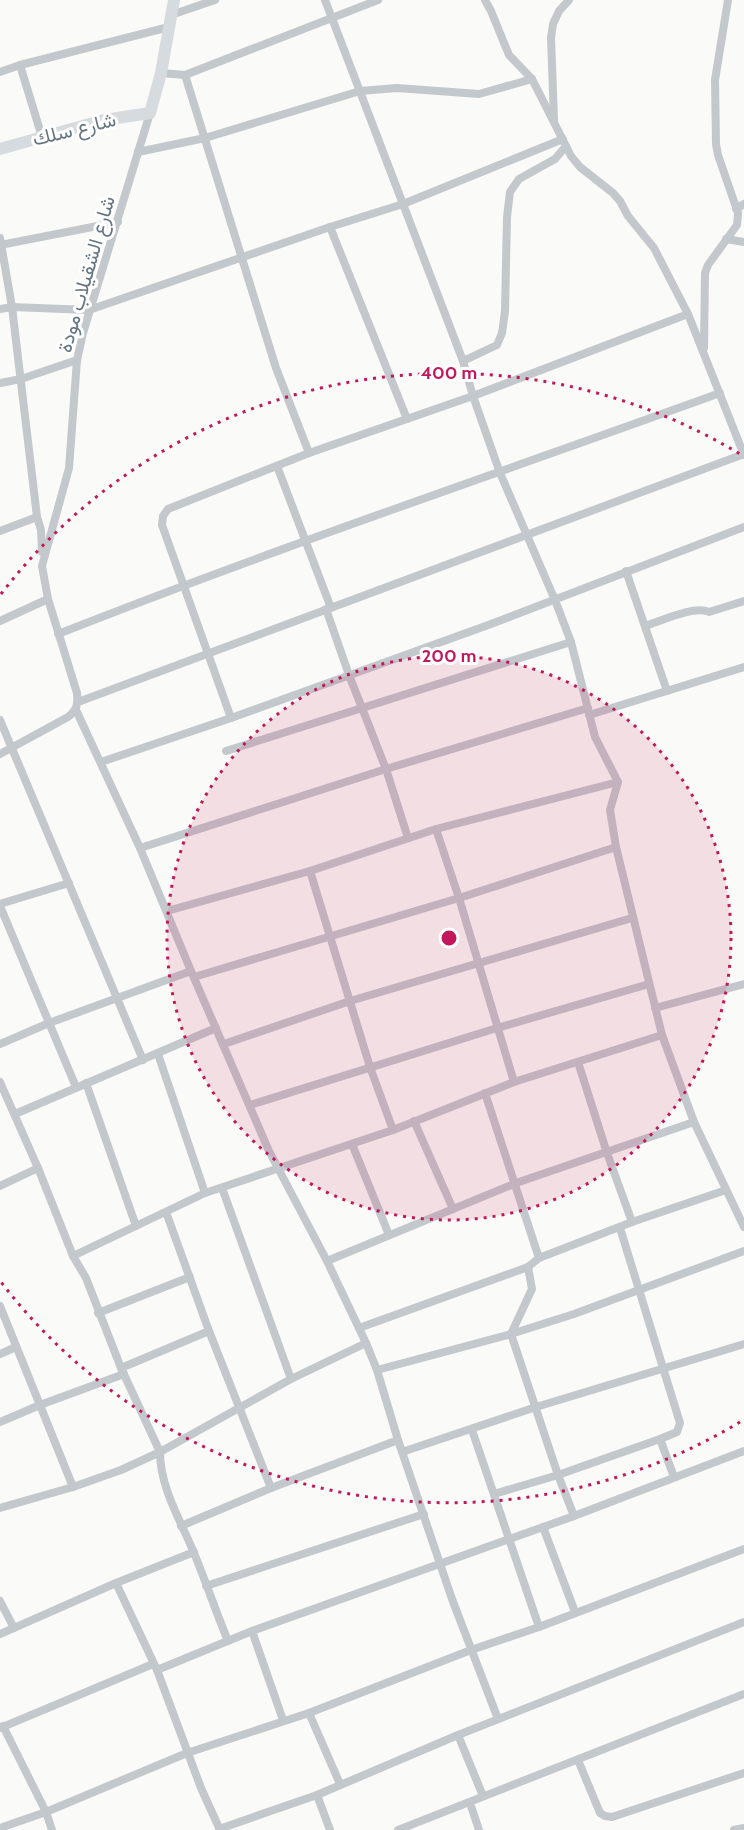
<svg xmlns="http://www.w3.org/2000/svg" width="744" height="1830" viewBox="0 0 744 1830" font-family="Cabin,Vazirmatn,sans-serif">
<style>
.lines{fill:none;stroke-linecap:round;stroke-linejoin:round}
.street{stroke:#c3c8cc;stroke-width:8}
.secondary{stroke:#d6dbdf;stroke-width:12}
.ring{fill:none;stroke:#c2185b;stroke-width:3;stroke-dasharray:3 6}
.labels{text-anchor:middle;stroke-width:6;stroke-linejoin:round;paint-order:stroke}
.street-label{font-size:20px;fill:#657683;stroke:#fff}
.centre{fill:#c2185b;stroke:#fff;stroke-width:3}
.ring-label{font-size:18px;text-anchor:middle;font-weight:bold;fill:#c2185b;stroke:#fff;stroke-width:6;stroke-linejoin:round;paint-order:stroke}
</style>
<rect width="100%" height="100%" fill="#fafaf8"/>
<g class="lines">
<!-- street -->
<g class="street">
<path d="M325,0l138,361 10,35 27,77 55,127 16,42 24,95 23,45 -8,28 6,37 46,188 32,87 50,105"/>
<path d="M485,0l6,11 18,44 23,24 39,77 9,11 33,26 7,8 8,15 26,32 34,66 56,141"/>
<path d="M171,15l44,-15"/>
<path d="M20,65l22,72"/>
<path d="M0,72l20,-7 149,-38"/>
<path d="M161,73l24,2 193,-75"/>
<path d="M185,75l91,293 33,85"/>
<path d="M554,120l-3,-82 2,-14 6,-13 10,-11"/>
<path d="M138,152l67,-14 155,-47 37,-3 82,6 53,-15"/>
<path d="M736,209l8,-5"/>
<path d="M330,227l77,192"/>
<path d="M0,238l12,69 25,210 4,13 1,22"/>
<path d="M726,239l18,3"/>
<path d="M0,245l118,-23"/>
<path d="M0,309l12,-2 77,3 241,-83 73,-23 160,-65"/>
<path d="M704,348l1,-75 3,-8 29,-40 1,-12 -20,-58 -2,-11 -1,-64 13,-80"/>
<path d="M463,361l34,-16 5,-12 3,-22 2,-94 3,-25 9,-13 36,-20 11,-13"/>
<path d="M0,383l21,-4 56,-19"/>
<path d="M277,466l54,142"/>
<path d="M0,531l37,-14"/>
<path d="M626,571l41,120"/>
<path d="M326,609l23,66 37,94 22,69"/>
<path d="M0,621l48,-22"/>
<path d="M645,626c16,-5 49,-21 64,-14l35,-11"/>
<path d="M58,634c218,-86 441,-161 662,-241"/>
<path d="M78,702l666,-248"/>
<path d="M76,710l64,138 51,123 78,180 58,110 39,82 11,27 21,70 54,159 46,120"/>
<path d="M589,715l155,-48"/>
<path d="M231,718l-69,-193 1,-9 5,-7 141,-56 164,-57 215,-82"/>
<path d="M0,720l143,340"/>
<path d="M226,751l345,-109"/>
<path d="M0,754l68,-37c9,-7 10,-12 9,-24l-29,-94 -6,-33 27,-98 8,-108 6,-27 67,-220"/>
<path d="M101,762l130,-44 260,-94 253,-97"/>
<path d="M436,829l23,69 55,184"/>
<path d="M140,848l246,-79 202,-61"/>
<path d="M310,871l60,196 23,63"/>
<path d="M0,904l69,-21"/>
<path d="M0,906l76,181"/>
<path d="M167,911l143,-40 126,-42 182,-47"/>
<path d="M194,977l265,-79 157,-51"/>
<path d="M655,1008l89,-24"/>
<path d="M0,1044l49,-21 142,-52"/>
<path d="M224,1044l126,-43 282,-83"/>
<path d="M158,1054l47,139"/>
<path d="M578,1062l29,91 25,69"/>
<path d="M0,1082l38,86 35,88 13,22 35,90 39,84c0,36 21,69 34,101 12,29 22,59 34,88"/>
<path d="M86,1083l50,143"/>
<path d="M485,1093l54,165"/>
<path d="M250,1105l247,-77 152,-44"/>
<path d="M15,1114l201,-86"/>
<path d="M414,1121l39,88"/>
<path d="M352,1144l37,91"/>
<path d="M0,1186l38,-18"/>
<path d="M222,1188l69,191"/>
<path d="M166,1212l43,119 62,157"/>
<path d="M73,1256l132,-63 188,-63 121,-48 148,-47"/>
<path d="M327,1261l189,-78 178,-61"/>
<path d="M528,1267l4,22 -21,45 47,141 16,41"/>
<path d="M0,1306l73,181"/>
<path d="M98,1313l92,-36"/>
<path d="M359,1328l169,-61 11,-9 93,-36 94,-32"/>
<path d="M0,1354l16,-7"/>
<path d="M121,1368l88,-37"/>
<path d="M377,1370l134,-36 63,-20 170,-63"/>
<path d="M0,1422l40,-17 84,-31"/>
<path d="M472,1430l67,197"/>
<path d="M660,1439l14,38"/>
<path d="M402,1452l134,-45 208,-63"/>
<path d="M494,1494l64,-19 102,-36 17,-7 3,-9 -60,-195"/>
<path d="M0,1508l73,-21 48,-17 39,-18 131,-73 75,-36"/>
<path d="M181,1526l90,-38 127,-48"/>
<path d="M543,1527l32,85"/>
<path d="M116,1583l41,87 44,118 19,42"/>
<path d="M206,1586l218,-72"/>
<path d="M0,1601l14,27"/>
<path d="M252,1631l31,89"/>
<path d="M0,1634l116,-51 78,-31"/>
<path d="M157,1670l95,-39 322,-115 170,-65"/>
<path d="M309,1713l31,71"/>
<path d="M3,1726l43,86 6,18"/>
<path d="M0,1728l153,-64"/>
<path d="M458,1735l25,61"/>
<path d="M578,1760l22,53 5,3 7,1 132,-44"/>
<path d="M317,1795l13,35"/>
<path d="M470,1803l9,27"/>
<path d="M0,1828l46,-16 141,-59 122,-40 162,-63 68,-23 205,-78"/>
<path d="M219,1829l98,-34 141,-60 286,-113"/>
<path d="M398,1830l346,-136"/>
<path d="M734,1830l10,-2"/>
</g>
<!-- secondary -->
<path class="secondary" d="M0,149l104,-29 46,-7 11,-40 13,-73"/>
</g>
<!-- distance rings -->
<circle cx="449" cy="938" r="282" fill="#c2185b" fill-opacity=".12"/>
<g class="ring">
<circle cx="449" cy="938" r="282"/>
<path d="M740 1422A565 565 0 0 1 1 1282M1 594A565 565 0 0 1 740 454"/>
</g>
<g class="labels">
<!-- street labels -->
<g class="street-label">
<text transform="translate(74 129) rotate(-14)" y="7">شارع سلك</text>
<text transform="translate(86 274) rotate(-74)" y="7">شارع الشقيلاب مودة</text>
</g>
</g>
<circle cx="449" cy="938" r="9" class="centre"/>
<g class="ring-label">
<text x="449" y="379">400 m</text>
<text x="449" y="662">200 m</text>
</g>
</svg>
